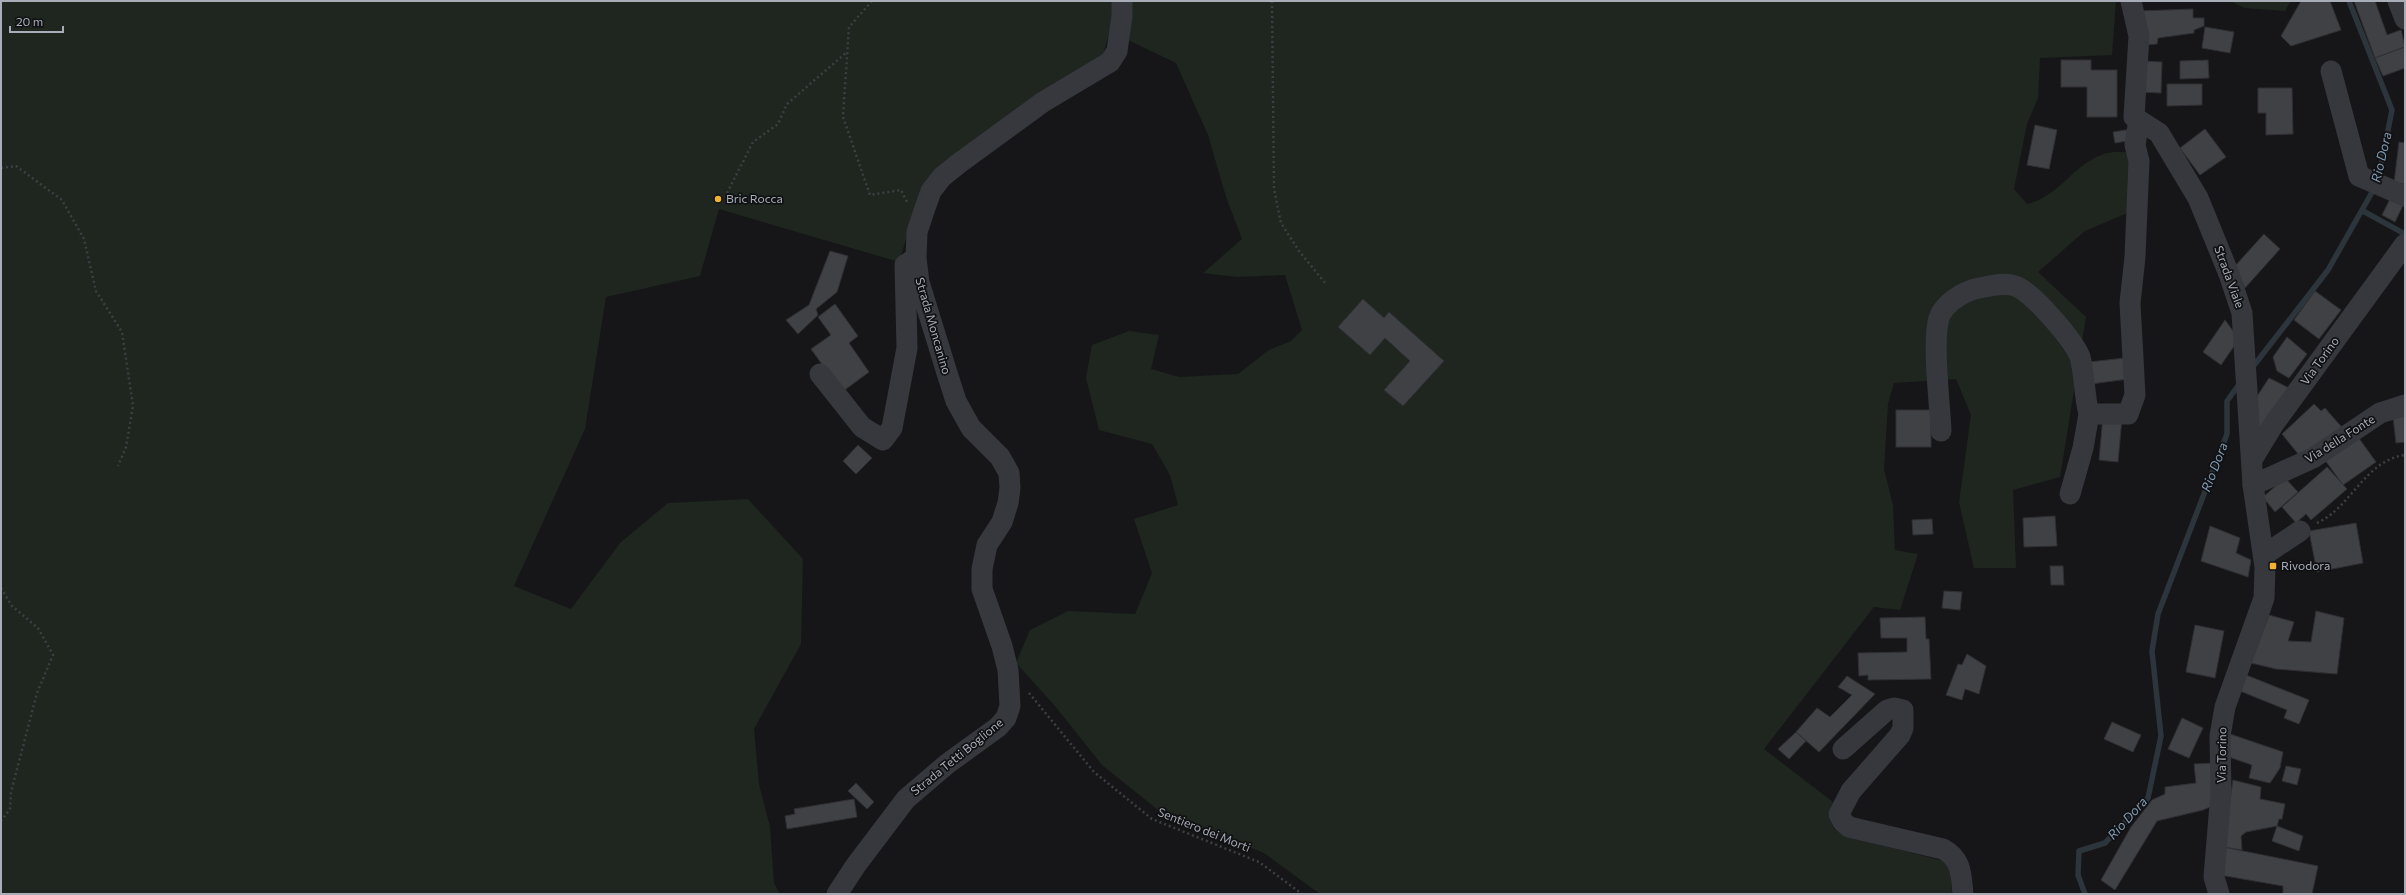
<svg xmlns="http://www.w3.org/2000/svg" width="2406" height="895" viewBox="0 0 2406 895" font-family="Commissioner,sans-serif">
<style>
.green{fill:#1e261f}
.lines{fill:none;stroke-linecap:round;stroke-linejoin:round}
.stream{stroke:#2c353c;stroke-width:5.5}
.building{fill:#404145;stroke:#303034}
.path{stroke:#3d3f44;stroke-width:2.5;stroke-dasharray:2 3;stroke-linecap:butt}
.minor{stroke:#37383d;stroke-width:21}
.poi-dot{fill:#f2b134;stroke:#111113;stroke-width:1.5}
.labels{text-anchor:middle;stroke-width:3.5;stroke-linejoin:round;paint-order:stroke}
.poi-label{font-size:12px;fill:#a8adb8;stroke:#111113;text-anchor:start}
.street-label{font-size:12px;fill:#a8adb8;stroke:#111113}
.water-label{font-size:13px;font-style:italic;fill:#7f9bb3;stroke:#111113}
</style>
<rect width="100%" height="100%" fill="#161618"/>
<!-- green -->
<g class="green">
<path d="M1,1h1112l-1,23 -10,34 -182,135 -21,69 -180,-53 -19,67 -94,21 -21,132 -71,157 57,23 49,-66 48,-40 80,-4 55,60 -2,85 -47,85 5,55 11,43 4,56 6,11h-779z"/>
<path d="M1131,1h985l-4,54 -72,3 -2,40 -11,26 -13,65 13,15c32,-7 46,-40 77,-50 9,-3 20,-2 28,-1v58l-47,20 -47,41 48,45 -26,160 -47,13 3,78h-42l-15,-66 12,-87 -15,-36 -62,4 -6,21 -4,65 9,36 2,45 23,4 -18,56 -26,-3 -110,142 69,53 -5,12 6,15 11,7 99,25 6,8 2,25h-632l-56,-41 -106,-43 -56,-45 -47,-59 -39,-43 14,-33 38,-19 67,3 17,-41 -18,-54 44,-14 -8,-30 -18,-31 -53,-14 -13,-52 6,-33 37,-14 30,4 -8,34 28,8 59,-3 31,-24 22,-9 11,-11 -17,-55 -48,2 -34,-4 39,-34 -16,-42 -18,-62 -32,-72 -48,-23z"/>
<path d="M2230,1h61l-6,10 -40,-3z"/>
</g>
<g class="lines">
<!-- stream -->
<g class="stream">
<path d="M2349,1l43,109 -14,70"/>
<path d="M2363,211l42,23"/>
<path d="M2252,368l76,-98 47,-83"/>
<path d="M2085,894l-7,-19 1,-24 26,-8 43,-45 13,-62 -9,-85 6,-37 69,-180v-33l13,-18"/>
</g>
</g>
<!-- building -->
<g class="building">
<path d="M2301,1h29l11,29 -50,16 -10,-10z"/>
<path d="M2354,1h21l12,34 14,-5 4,17 -30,11z"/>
<path d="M2193,9v9h11v8l-10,4v3l-36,5 -1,6 -15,1 -3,-34z"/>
<path d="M2205,27l29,5 -4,21 -28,-5z"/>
<path d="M2405,47v21l-22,8 -8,-18z"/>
<path d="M2061,60h30v10h26v47h-30v-30h-26z"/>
<path d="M2208,60l1,18 -29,1v-18z"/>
<path d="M2141,61l21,1 -1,31 -21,-1z"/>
<path d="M2167,84h35v21l-35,1z"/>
<path d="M2258,88h34l1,46 -27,1v-22h-8z"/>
<path d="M2035,125l22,5 -8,39 -22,-4z"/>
<path d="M2132,129l1,11 -18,3 -2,-11z"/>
<path d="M2205,129l21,28 -26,18 -20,-27z"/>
<path d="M2399,142l6,1v41l-11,-1z"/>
<path d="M2391,197l13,6 -9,19 -13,-7z"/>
<path d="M2264,234l16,15 -35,39 -10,-22z"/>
<path d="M830,251l18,5 -11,36 -21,17 2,6 -20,19 -12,-14 23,-15z"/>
<path d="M2315,291l26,19 -22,29 -25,-19z"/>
<path d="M1363,299l21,19 5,-6 55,49 -41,45 -19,-16 26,-29 -25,-23 -15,17 -32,-28z"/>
<path d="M835,304l23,32 -9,7 20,29 -27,20 -31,-43 20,-14 -13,-18z"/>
<path d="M2225,320l14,19 -18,26 -18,-13z"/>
<path d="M2287,337l20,17 -18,24 -12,-7 -4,-14z"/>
<path d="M2125,358l3,21 -37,5 -2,-22z"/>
<path d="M2269,378l20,10 -26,42 -10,-7 -1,-19z"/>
<path d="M2314,404l7,7 4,-3 20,23 -42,29 -21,-26z"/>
<rect x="1896" y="410" width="35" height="37"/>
<path d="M2103,416l19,2 -4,44 -19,-2z"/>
<path d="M2405,416v26l-9,1 -3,-26z"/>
<path d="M2358,437l18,25 -33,23 -18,-25z"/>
<path d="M858,445l14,13 -16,16 -13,-13z"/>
<path d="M2327,467l20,22 -36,31 -5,-6 -10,9 -14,-16z"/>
<path d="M2285,478l13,14 -23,20 -12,-15z"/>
<path d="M2055,516l2,30 -33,1 -1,-29z"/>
<path d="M1932,519l1,15 -20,1 -1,-15z"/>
<path d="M2356,523l7,40 -46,9 -8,-41z"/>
<path d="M2210,526l30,12 -4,15 15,7 -3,17 -47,-16z"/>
<path d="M2050,566h13l1,19h-13z"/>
<path d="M1944,591l18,1 -2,18 -18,-2z"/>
<path d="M2316,611l28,7 -7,56 -61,-5 -25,-6 18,-48 25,7 -6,19 23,1z"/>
<path d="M1925,617l1,22h3l2,40 -63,1v-5l-9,1 -1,-23 49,-1v-14h-26l-1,-20z"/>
<path d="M2195,625l29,6 -9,47 -29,-6z"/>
<path d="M1967,654l19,12 -7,28 -14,-5 -3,11 -16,-5 12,-31 4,1z"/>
<path d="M2246,675l63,25 -10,24 -15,-6 3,-8 -47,-19z"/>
<path d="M1847,676l28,18 -56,58 -23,-20 21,-24 13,9 22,-22 -14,-8z"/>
<path d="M2182,718l21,10 -14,30 -21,-9z"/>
<path d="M2112,722l29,13 -8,17 -29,-13z"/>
<path d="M1796,732l10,9 -17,18 -11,-10z"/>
<path d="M2230,734l53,18 -3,16 -10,15 -21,-5 3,-13 -23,-8z"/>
<path d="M2214,763l3,41 -14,6 -46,11 -42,69 -14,-10 30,-53 21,-27 13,-6v-7l31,-4 -2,-19z"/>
<path d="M2286,766l15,3 -4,16 -15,-4z"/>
<path d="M2233,780l28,7 -1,12 25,5 -3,15h-3l-2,7 -31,6 -5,4 1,14 -19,-3z"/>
<path d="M856,783l18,19 -7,7 -19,-18z"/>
<path d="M854,799l3,18 -70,12 -2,-13 10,-2 -1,-5z"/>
<path d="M2277,826l26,10 -4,15 -27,-10z"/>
<path d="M2223,847l95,19 -6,28h-29v-8l-63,-11z"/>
</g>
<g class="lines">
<!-- path -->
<g class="path">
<path d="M872,1l-23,26 -6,90 27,78 31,-5 6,12"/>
<path d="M1272,1l2,188 7,34 18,28 27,33"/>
<path d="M1,168l15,-2 46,34 22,39 12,52 26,41 11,74 -7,41 -8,19"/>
<path d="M727,193l26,-51 25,-18 9,-20 60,-52"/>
<path d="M2317,523c34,-15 48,-63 88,-68"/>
<path d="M1,588l11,18 26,22 15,27 -16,38 -26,99 -1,17 -9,12"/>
<path d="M1029,693l65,79 58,47 107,43 43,32"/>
</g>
<!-- minor -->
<g class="minor">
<path d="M2131,1l8,35 -5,81 25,16 39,65 31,76 13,39 11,172 12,82 -1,31 -39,109 -5,29 1,56 -7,85 5,17"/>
<path d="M2398,1l7,18"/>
<path d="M2331,71l28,105 46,20"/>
<path d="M820,374l42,53 21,13 9,-12 15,-80 -2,-83 6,-4"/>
<path d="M1941,431c-1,-27 -9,-89 -2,-113 5,-15 25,-27 40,-30 11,-2 25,-6 36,-2 17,5 59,55 65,71 5,18 4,39 9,57h39l7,-19 -5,-92 5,-46 4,-96 -4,-16 4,-25"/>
<path d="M2253,458l20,-33 132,-181"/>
<path d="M2253,485l60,-27 67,-45 25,-8"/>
<path d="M2070,494l13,-46 6,-34"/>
<path d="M2264,555l36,-24"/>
<path d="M1843,749l44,-39 7,-2 9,2v18l-3,7 -49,56 -12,23 4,8 6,5 94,22c19,10 18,26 20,45"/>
<path d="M837,894l19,-29 50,-66 41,-35 51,-37 8,-9 4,-12 -2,-36 -6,-24 -20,-57v-20l5,-24 15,-23 6,-19 2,-15 -1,-15 -9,-16 -29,-29 -15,-27 -9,-28 -28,-91 -3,-24 1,-26 7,-21 7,-20 11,-14 16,-13 85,-62 67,-40 7,-11 5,-35v-15"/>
</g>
</g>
<!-- markers -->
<g class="poi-dot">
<circle cx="718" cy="199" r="4"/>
<rect x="2269" y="562" width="8" height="8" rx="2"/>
</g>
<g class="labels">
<!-- poi labels -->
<g class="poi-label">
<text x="726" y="203">Bric Rocca</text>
<text x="2281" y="570">Rivodora</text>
</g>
<!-- street labels -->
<g class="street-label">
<text transform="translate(2229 277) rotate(70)" y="4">Strada Viale</text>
<text transform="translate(933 326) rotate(74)" y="4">Strada Moncanino</text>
<text transform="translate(2320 361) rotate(-54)" y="4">Via Torino</text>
<text transform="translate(2340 439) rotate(-32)" y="4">Via della Fonte</text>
<text transform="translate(2222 755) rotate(-89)" y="4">Via Torino</text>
<text transform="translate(957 757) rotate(-39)" y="4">Strada Tetti Boglione</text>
<text transform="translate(1204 830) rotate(22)" y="4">Sentiero dei Morti</text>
</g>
<!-- water labels -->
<g class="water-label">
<text transform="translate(2381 157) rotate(-77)" y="5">Rio Dora</text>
<text transform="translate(2214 467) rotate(-69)" y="5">Rio Dora</text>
<text transform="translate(2127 818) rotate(-48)" y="5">Rio Dora</text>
</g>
</g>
<!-- border -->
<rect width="2406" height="895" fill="none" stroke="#a8adb8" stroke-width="4"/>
<!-- scale -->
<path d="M10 26v6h53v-6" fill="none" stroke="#a8adb8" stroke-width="2"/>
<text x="16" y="26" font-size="12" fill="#a8adb8" stroke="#111113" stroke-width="3" paint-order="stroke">20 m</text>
</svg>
